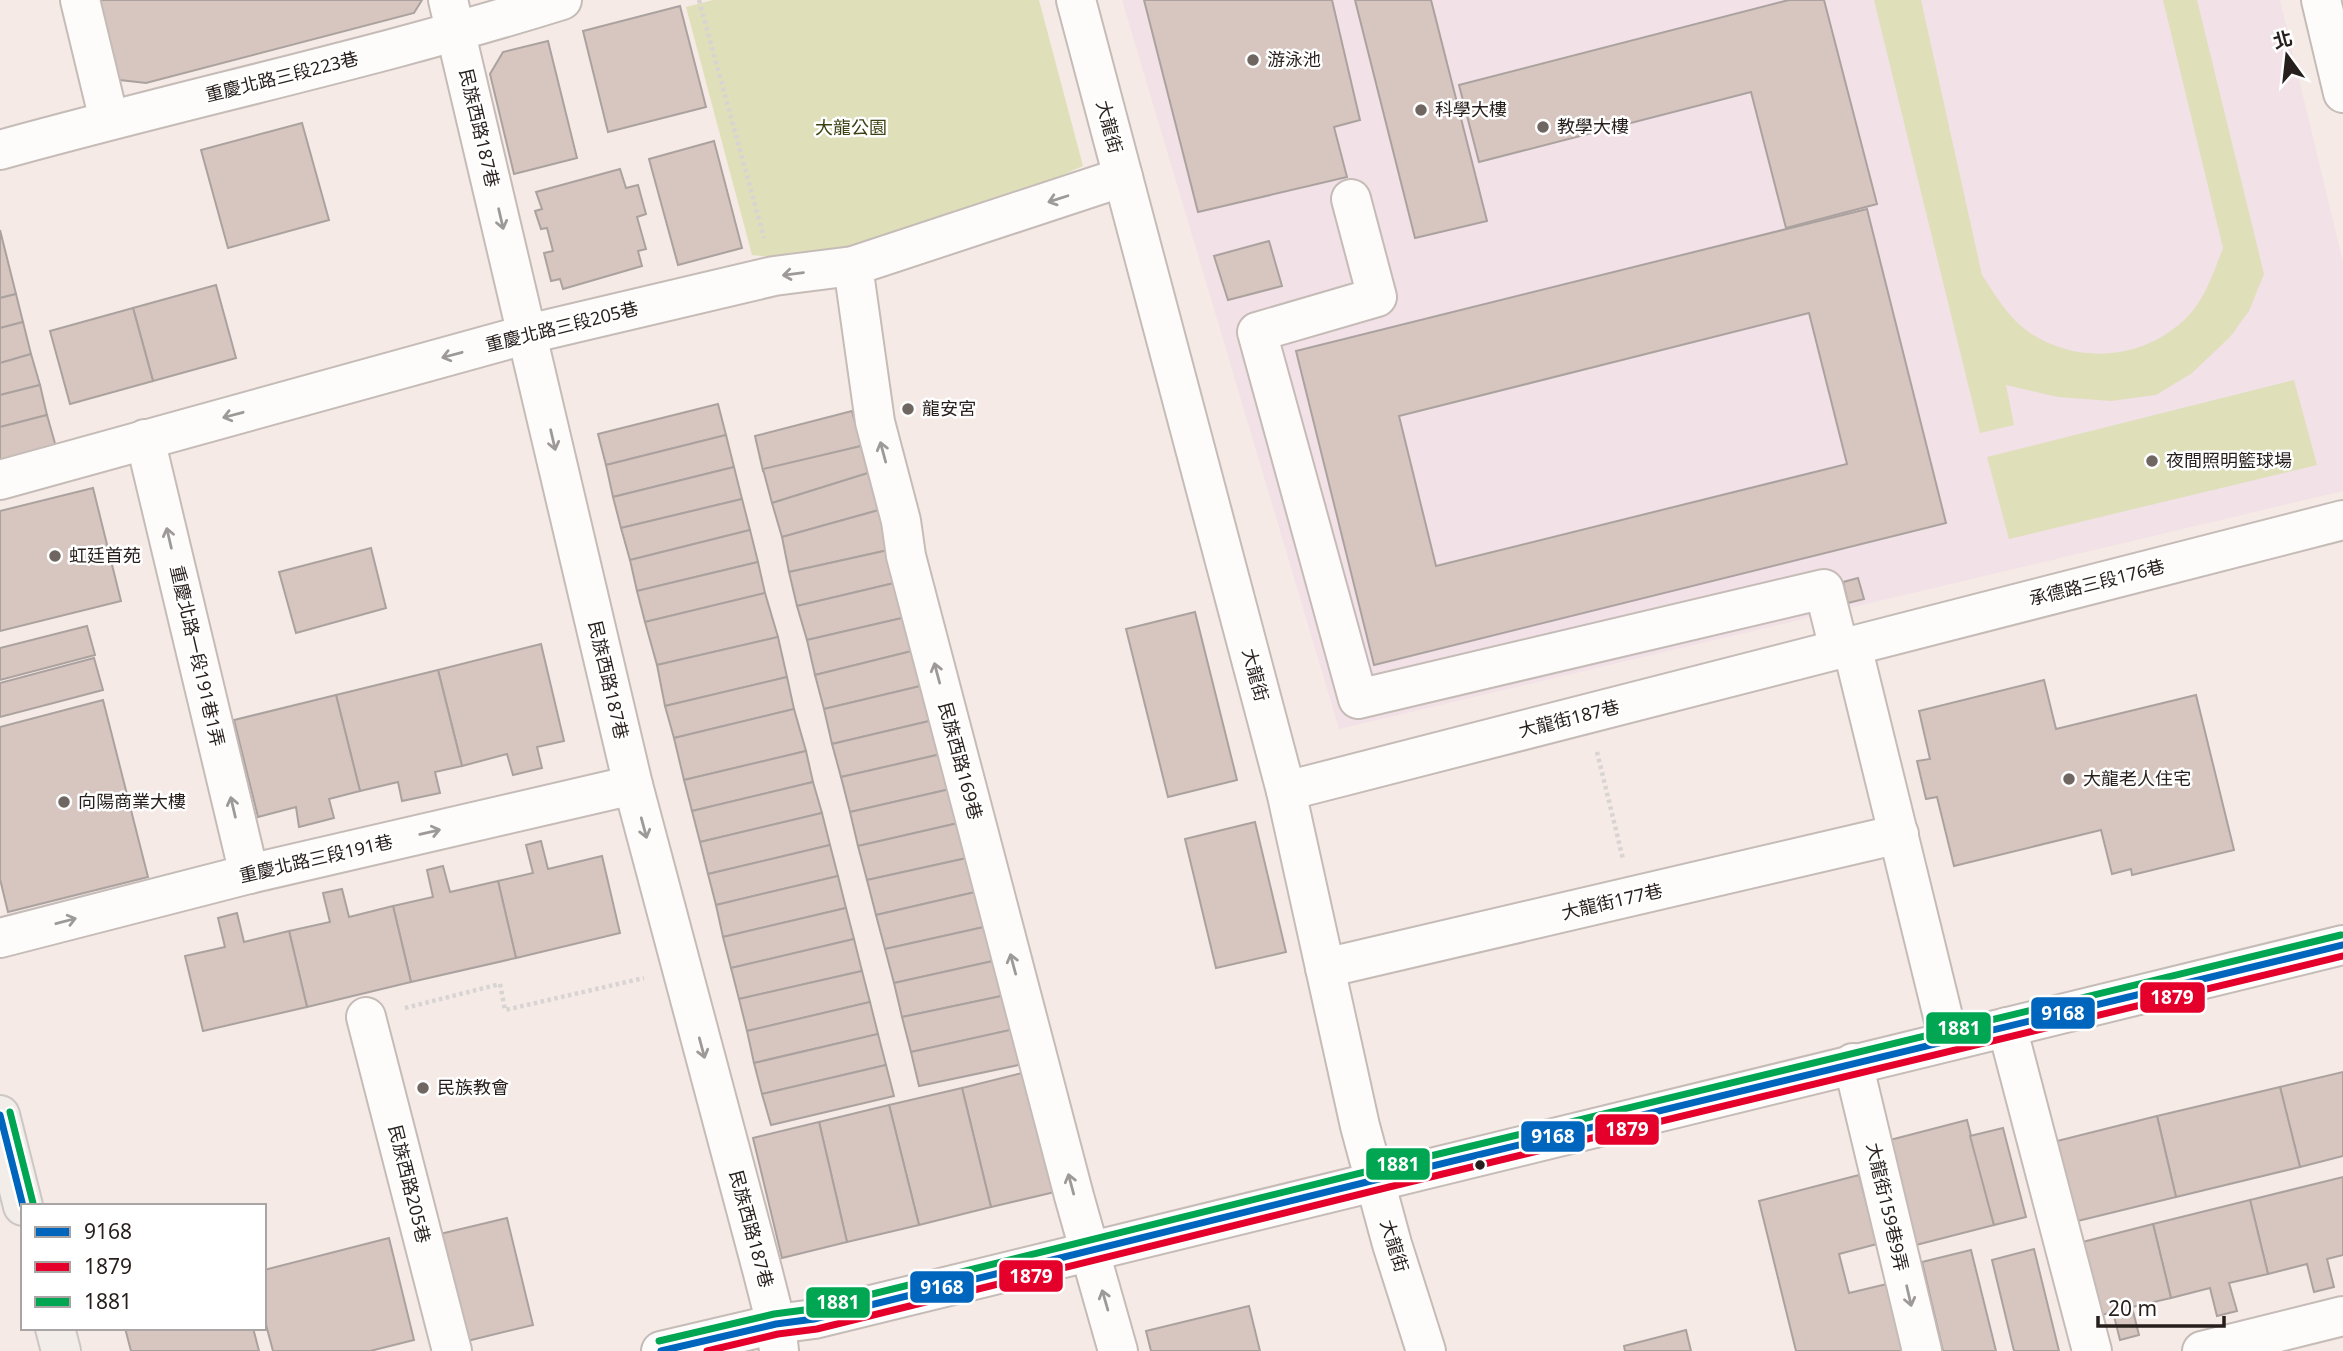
<svg xmlns="http://www.w3.org/2000/svg" width="2343" height="1351" viewBox="0 0 2343 1351" font-family="'Noto Sans','Noto Sans TC',sans-serif">
<style>
.education{fill:#f2e1e7}
.green{fill:#dfdfba}
.building{fill:#d7c6bf;stroke:#aba29f;stroke-width:2;fill-rule:evenodd}
.lines{fill:none;stroke-linecap:round;stroke-linejoin:round}
.minor-casing{stroke:#c5bbb7;stroke-width:42}
.major-casing{stroke:#ccc7c4;stroke-width:42}
.path{stroke:#d7d4d3;stroke-width:4.5;stroke-dasharray:3.5 3.5;stroke-linecap:butt}
.minor{stroke:#fefcfb;stroke-width:38}
.major{stroke:#f2ede8;stroke-width:38}
.bus-1-casing{stroke:#fff;stroke-width:12}
.bus-2-casing{stroke:#fff;stroke-width:12}
.bus-3-casing{stroke:#fff;stroke-width:12}
.bus-1{stroke:#0065bd;stroke-width:7}
.bus-2{stroke:#e4002b;stroke-width:7}
.bus-3{stroke:#00a651;stroke-width:7}
.oneway{stroke:#9d9997}
.poi-dot{fill:#6f6662;stroke:#fff;stroke-width:2.5}
.bus-dot{fill:#271f1c;stroke:#fff;stroke-width:2.5}
.labels{text-anchor:middle;stroke-width:5;stroke-linejoin:round;paint-order:stroke}
.poi-label{font-size:18px;fill:#271f1c;stroke:#fff;text-anchor:start}
.street-label{font-size:18px;fill:#271f1c;stroke:#fff}
.park-label{font-size:18px;fill:#3c4112;stroke:#fff}
.line-badge{stroke:#fff;stroke-width:2.5}
.badge-label{font-size:19px;text-anchor:middle;font-weight:bold;fill:#fff}
</style>
<rect width="100%" height="100%" fill="#f5eae5"/>
<!-- education -->
<path class="education" d="M1122,0h1158l63,262v229l-1004,238z"/>
<!-- green -->
<g class="green">
<path d="M713,0h326l44,166 -230,100 -101,-11 -66,-248z"/>
<path d="M1874,0h47l61,275c14,21 27,44 48,58 50,33 118,26 159,-18 17,-18 25,-44 34,-67l-60,-248h34l67,274 -15,37 -19,26 -38,36 -36,22 -45,6 -53,-4 -52,-12 8,40 -34,8z"/>
<path d="M2294,380l23,85 -308,74 -22,-82z"/>
</g>
<!-- building -->
<g class="building">
<path d="M90,0h332l-8,13 -268,70 -35,-4z"/>
<path d="M1144,0h188l28,120 -26,7 13,50 -149,35z"/>
<path d="M1355,0h76l56,221 -72,17z"/>
<path d="M1789,0h35l53,204 -91,24 -35,-136 -272,70 -20,-77z"/>
<path d="M680,6l26,101 -98,25 -25,-101z"/>
<path d="M548,41l29,117 -63,16 -24,-100 13,-22z"/>
<path d="M302,123l27,97 -101,28 -27,-98z"/>
<path d="M714,141l28,107 -64,17 -29,-106z"/>
<path d="M620,169l6,19 12,-3 8,29 -9,3 9,32 -8,2 4,15 -79,23 -3,-10 -9,2 -7,-28 9,-2 -6,-23 -6,1 -6,-18 7,-2 -6,-17z"/>
<path d="M1867,209l79,314 -572,142 -78,-314zM1809,313l38,151 -411,102 -37,-150z"/>
<path d="M0,230l16,64 -16,4z"/>
<path d="M1269,241l13,45 -54,14 -14,-44z"/>
<path d="M216,285l20,73 -83,23 -20,-73z"/>
<path d="M16,294l7,28 -23,6v-30z"/>
<path d="M133,308l20,73 -83,23 -20,-73z"/>
<path d="M23,322l8,32 -31,9v-35z"/>
<path d="M31,354l9,31 -40,10v-32z"/>
<path d="M40,385l7,30 -47,12v-32z"/>
<path d="M718,404l8,31 -120,30 -8,-31z"/>
<path d="M852,411l9,35 -98,25 -8,-35z"/>
<path d="M47,415l9,32 -56,15v-35z"/>
<path d="M726,435l8,32 -121,30 -7,-32z"/>
<path d="M861,446l7,27 -96,30 -9,-34z"/>
<path d="M734,467l8,32 -121,29 -8,-31z"/>
<path d="M868,473l11,37 -97,27 -10,-34z"/>
<path d="M93,488l28,113 -121,30v-120z"/>
<path d="M742,499l8,31 -120,30 -9,-32z"/>
<path d="M879,510l14,39 -104,23 -7,-35z"/>
<path d="M750,530l8,32 -121,29 -7,-31z"/>
<path d="M371,548l15,60 -90,25 -17,-61z"/>
<path d="M893,549l14,31 -110,26 -8,-34z"/>
<path d="M758,562l7,31 -120,29 -8,-31z"/>
<path d="M1858,578l6,21 -16,4 -5,-21z"/>
<path d="M907,580l8,35 -108,25 -10,-34z"/>
<path d="M765,593l13,44 -121,28 -12,-43z"/>
<path d="M1195,612l42,168 -69,17 -42,-168z"/>
<path d="M915,615l9,33 -109,27 -8,-35z"/>
<path d="M87,626l8,29 -95,25v-32z"/>
<path d="M778,637l9,40 -122,29 -8,-41z"/>
<path d="M541,644l23,97 -27,6 5,21 -29,7 -6,-21 -45,12 -24,-96z"/>
<path d="M924,648l9,35 -109,26 -9,-34z"/>
<path d="M94,658l9,32 -103,27v-34z"/>
<path d="M438,670l24,96 -27,6 5,21 -38,8 -4,-19 -38,9 -24,-96z"/>
<path d="M787,677l7,32 -120,29 -9,-32z"/>
<path d="M2044,680l12,49 140,-34 38,155 -102,25 -1,-6 -19,5 -11,-44 -147,36 -17,-69 -11,2 -9,-38 13,-2 -11,-48z"/>
<path d="M933,683l9,35 -110,26 -8,-35z"/>
<path d="M336,695l24,96 -31,8 5,19 -35,9 -3,-20 -38,10 -24,-97z"/>
<path d="M103,700l45,177 -140,35 -8,-33v-152z"/>
<path d="M794,709l12,42 -122,29 -10,-42z"/>
<path d="M942,718l8,34 -109,25 -9,-33z"/>
<path d="M806,751l7,31 -121,29 -8,-31z"/>
<path d="M950,752l9,35 -109,25 -9,-35z"/>
<path d="M813,782l9,31 -122,29 -8,-31z"/>
<path d="M959,787l8,34 -109,25 -8,-34z"/>
<path d="M822,813l8,32 -122,29 -8,-32z"/>
<path d="M967,821l9,35 -109,24 -9,-34z"/>
<path d="M1255,822l31,130 -70,16 -31,-129z"/>
<path d="M541,841l7,28 54,-13 18,77 -104,25 -18,-77 35,-8 -7,-28z"/>
<path d="M830,845l8,31 -122,29 -8,-31z"/>
<path d="M976,856l8,34 -108,25 -9,-35z"/>
<path d="M443,866l7,26 48,-11 18,77 -105,24 -18,-76 40,-9 -6,-27z"/>
<path d="M838,876l8,32 -123,29 -7,-32z"/>
<path d="M342,889l7,28 44,-11 18,76 -104,25 -18,-76 41,-9 -7,-29z"/>
<path d="M984,890l9,35 -108,24 -9,-34z"/>
<path d="M846,908l8,31 -123,29 -8,-31z"/>
<path d="M237,913l7,29 45,-11 18,76 -104,24 -18,-75 40,-9 -7,-29z"/>
<path d="M993,925l9,34 -108,24 -9,-34z"/>
<path d="M854,939l8,32 -123,28 -8,-31z"/>
<path d="M1002,959l9,35 -109,23 -8,-34z"/>
<path d="M862,971l8,31 -123,29 -8,-32z"/>
<path d="M1011,994l8,34 -108,24 -9,-35z"/>
<path d="M870,1002l8,32 -124,29 -7,-32z"/>
<path d="M1019,1028l9,35 -109,23 -8,-34z"/>
<path d="M878,1034l8,31 -124,29 -8,-31z"/>
<path d="M886,1065l8,31 -123,29 -9,-31z"/>
<path d="M1030,1071l29,120 -68,16 -29,-119z"/>
<path d="M2343,1072v84l-43,11 -20,-80z"/>
<path d="M2280,1087l20,80 -124,30 -19,-81z"/>
<path d="M962,1088l29,119 -72,18 -30,-120z"/>
<path d="M889,1105l30,120 -72,17 -28,-120z"/>
<path d="M2157,1116l19,81 -123,30 -20,-80z"/>
<path d="M1967,1120l27,105 -78,20 -26,-105z"/>
<path d="M819,1122l28,120 -65,16 -29,-120z"/>
<path d="M2003,1128l23,89 -32,8 -24,-89z"/>
<path d="M1859,1175l18,69 -38,10 10,39 38,-9 17,67h-108l-37,-150z"/>
<path d="M2343,1177v78l-16,4 7,28 -20,5 -7,-28 -39,10 -18,-74z"/>
<path d="M2250,1200l18,74 -39,9 8,28 -20,5 -7,-28 -39,10 -18,-74z"/>
<path d="M507,1218l26,107 -66,16 -27,-107z"/>
<path d="M2153,1224l18,74 -39,9 7,28 -19,5 -7,-28 -39,10 -19,-73z"/>
<path d="M389,1238l25,102 -44,11h-97l-9,-34v-47z"/>
<path d="M2034,1249l25,102h-45l-22,-91z"/>
<path d="M1971,1250l25,101h-53l-21,-89z"/>
<path d="M1249,1306l11,45h-109l-5,-20z"/>
<path d="M125,1328h128l6,23h-128z"/>
<path d="M1686,1330l5,21h-66l-1,-5z"/>
</g>
<g class="lines">
<!-- minor casing -->
<g class="minor-casing">
<g id="minor">
<path d="M80,0l29,120"/>
<path d="M448,0l185,785 130,488 13,51 3,27"/>
<path d="M1076,0l210,791 74,335 32,118 34,107"/>
<path d="M2321,0l22,93"/>
<path d="M0,150c187,-52 377,-92 562,-150"/>
<path d="M1351,199l26,98 -120,35 101,367 466,-110 15,60"/>
<path d="M853,266l22,156 26,99 5,35 168,640 44,155"/>
<path d="M145,439l104,435"/>
<path d="M0,480l528,-146 246,-58 79,-10 270,-89"/>
<path d="M1852,646l97,395"/>
<path d="M1286,791l1057,-271"/>
<path d="M0,938l249,-64 384,-89"/>
<path d="M1325,968l574,-134"/>
<path d="M366,1017l86,334"/>
<path d="M2007,1027l85,324"/>
<path d="M1853,1063l69,288"/>
<path d="M661,1351l115,-27 38,-5c509,-128 1019,-251 1529,-374"/>
<path d="M2202,1351l141,-35"/>
</g>
</g>
<!-- major casing -->
<g class="major-casing">
<g id="major">
<path d="M0,1115l23,91"/>
<path d="M55,1328l6,23"/>
</g>
</g>
<!-- path -->
<g class="path">
<path d="M699,0l65,238"/>
<path d="M1597,752l26,107"/>
<path d="M405,1008l95,-24 5,26 139,-32"/>
</g>
<!-- minor -->
<use href="#minor" class="minor"/>
<!-- major -->
<use href="#major" class="major"/>
<!-- bus-1 casing -->
<g class="bus-1-casing">
<g id="bus-1">
<path d="M0,1115l23,91"/>
<path d="M661,1351l115,-27 38,-5 573,-142 956,-232"/>
</g>
</g>
<!-- bus-2 casing -->
<g class="bus-2-casing">
<path id="bus-2" d="M707,1351l71,-17 39,-5 572,-142 954,-231"/>
</g>
<!-- bus-3 casing -->
<g class="bus-3-casing">
<g id="bus-3">
<path d="M10,1112l23,91"/>
<path d="M659,1341l115,-27 38,-5 573,-142 956,-232"/>
</g>
</g>
<!-- bus-1 -->
<use href="#bus-1" class="bus-1"/>
<!-- bus-2 -->
<use href="#bus-2" class="bus-2"/>
<!-- bus-3 -->
<use href="#bus-3" class="bus-3"/>
</g>
<!-- one-way arrows -->
<defs><path id="oneway-shaft" d="M-6 0H5M1.5-3L5.5 0L1.5 3" fill="none" stroke-width="1.6" stroke-linecap="round" stroke-linejoin="round" transform="scale(1.75)"/></defs>
<g class="oneway">
<use href="#oneway-shaft" transform="translate(1058 199) rotate(162)"/>
<use href="#oneway-shaft" transform="translate(501 219) rotate(77)"/>
<use href="#oneway-shaft" transform="translate(793 274) rotate(173)"/>
<use href="#oneway-shaft" transform="translate(452 355) rotate(165)"/>
<use href="#oneway-shaft" transform="translate(233 415) rotate(165)"/>
<use href="#oneway-shaft" transform="translate(553 440) rotate(77)"/>
<use href="#oneway-shaft" transform="translate(883 452) rotate(-105)"/>
<use href="#oneway-shaft" transform="translate(169 538) rotate(-103)"/>
<use href="#oneway-shaft" transform="translate(937 673) rotate(-105)"/>
<use href="#oneway-shaft" transform="translate(233 807) rotate(-103)"/>
<use href="#oneway-shaft" transform="translate(644 828) rotate(75)"/>
<use href="#oneway-shaft" transform="translate(430 832) rotate(-13)"/>
<use href="#oneway-shaft" transform="translate(66 921) rotate(-15)"/>
<use href="#oneway-shaft" transform="translate(1013 964) rotate(-105)"/>
<use href="#oneway-shaft" transform="translate(702 1048) rotate(75)"/>
<use href="#oneway-shaft" transform="translate(1071 1184) rotate(-105)"/>
<use href="#oneway-shaft" transform="translate(1909 1296) rotate(77)"/>
<use href="#oneway-shaft" transform="translate(1105 1300) rotate(-106)"/>
</g>
<!-- markers -->
<g class="poi-dot">
<circle cx="1253" cy="60" r="7"/>
<circle cx="1421" cy="110" r="7"/>
<circle cx="1543" cy="127" r="7"/>
<circle cx="908" cy="409" r="7"/>
<circle cx="2152" cy="461" r="7"/>
<circle cx="55" cy="556" r="7"/>
<circle cx="2069" cy="779" r="7"/>
<circle cx="64" cy="802" r="7"/>
<circle cx="423" cy="1088" r="7"/>
</g>
<circle class="bus-dot" cx="1480" cy="1165" r="6"/>
<g class="labels">
<!-- poi labels -->
<g class="poi-label">
<text x="1267" y="66">游泳池</text>
<text x="1435" y="116">科學大樓</text>
<text x="1557" y="133">教學大樓</text>
<text x="922" y="415">龍安宮</text>
<text x="2166" y="467">夜間照明籃球場</text>
<text x="69" y="562">虹廷首苑</text>
<text x="2083" y="785">大龍老人住宅</text>
<text x="78" y="808">向陽商業大樓</text>
<text x="437" y="1094">民族教會</text>
</g>
<!-- street labels -->
<g class="street-label">
<text transform="translate(282 77) rotate(-14)" y="6">重慶北路三段223巷</text>
<text transform="translate(1109 127) rotate(75)" y="6">大龍街</text>
<text transform="translate(479 128) rotate(77)" y="6">民族西路187巷</text>
<text transform="translate(562 327) rotate(-14)" y="6">重慶北路三段205巷</text>
<text transform="translate(2097 583) rotate(-14)" y="6">承德路三段176巷</text>
<text transform="translate(197 656) rotate(77)" y="6">重慶北路一段191巷1弄</text>
<text transform="translate(1255 675) rotate(75)" y="6">大龍街</text>
<text transform="translate(608 680) rotate(77)" y="6">民族西路187巷</text>
<text transform="translate(1569 719) rotate(-14)" y="6">大龍街187巷</text>
<text transform="translate(960 761) rotate(75)" y="6">民族西路169巷</text>
<text transform="translate(316 859) rotate(-13)" y="6">重慶北路三段191巷</text>
<text transform="translate(1612 902) rotate(-13)" y="6">大龍街177巷</text>
<text transform="translate(409 1184) rotate(76)" y="6">民族西路205巷</text>
<text transform="translate(1887 1207) rotate(77)" y="6">大龍街159巷9弄</text>
<text transform="translate(751 1229) rotate(75)" y="6">民族西路187巷</text>
<text transform="translate(1394 1246) rotate(73)" y="6">大龍街</text>
</g>
<!-- park labels -->
<g class="park-label">
<text x="851" y="134">大龍公園</text>
</g>
</g>
<g class="line-badge">
<rect x="2139" y="981" width="67" height="33" rx="7" fill="#e4002b"/>
<rect x="2030" y="996" width="66" height="34" rx="7" fill="#0065bd"/>
<rect x="1925" y="1011" width="67" height="34" rx="7" fill="#00a651"/>
<rect x="1594" y="1113" width="66" height="33" rx="7" fill="#e4002b"/>
<rect x="1520" y="1120" width="66" height="33" rx="7" fill="#0065bd"/>
<rect x="1365" y="1147" width="66" height="34" rx="7" fill="#00a651"/>
<rect x="998" y="1259" width="66" height="34" rx="7" fill="#e4002b"/>
<rect x="909" y="1270" width="66" height="34" rx="7" fill="#0065bd"/>
<rect x="805" y="1286" width="66" height="33" rx="7" fill="#00a651"/>
</g>
<g class="badge-label">
<text x="2172" y="1004">1879</text>
<text x="2063" y="1020">9168</text>
<text x="1959" y="1035">1881</text>
<text x="1627" y="1136">1879</text>
<text x="1553" y="1143">9168</text>
<text x="1398" y="1171">1881</text>
<text x="1031" y="1283">1879</text>
<text x="942" y="1294">9168</text>
<text x="838" y="1309">1881</text>
</g>
<!-- legend -->
<rect x="21" y="1204" width="245" height="126" fill="#ffffff" stroke="#a9a5a4" stroke-width="2"/>
<rect x="35" y="1227" width="35" height="10" fill="#0065bd" stroke="#a9a5a4" stroke-width="2"/>
<text x="84" y="1239" font-size="21" fill="#271f1c">9168</text>
<rect x="35" y="1262" width="35" height="10" fill="#e4002b" stroke="#a9a5a4" stroke-width="2"/>
<text x="84" y="1274" font-size="21" fill="#271f1c">1879</text>
<rect x="35" y="1297" width="35" height="10" fill="#00a651" stroke="#a9a5a4" stroke-width="2"/>
<text x="84" y="1309" font-size="21" fill="#271f1c">1881</text>
<!-- north arrow -->
<g transform="translate(2287 56) rotate(345)" stroke="#ffffff" stroke-width="5" paint-order="stroke">
<path d="M0-5L12 26L0 18L-12 26Z" fill="#271f1c"/>
<text y="-10" font-size="19" font-weight="bold" text-anchor="middle" fill="#271f1c">北</text>
</g>
<!-- scale -->
<path d="M2098 1316v10h126v-10" fill="none" stroke="#271f1c" stroke-width="3.5"/>
<text x="2108" y="1316" font-size="21" fill="#271f1c" stroke="#ffffff" stroke-width="5" paint-order="stroke">20 m</text>
</svg>
